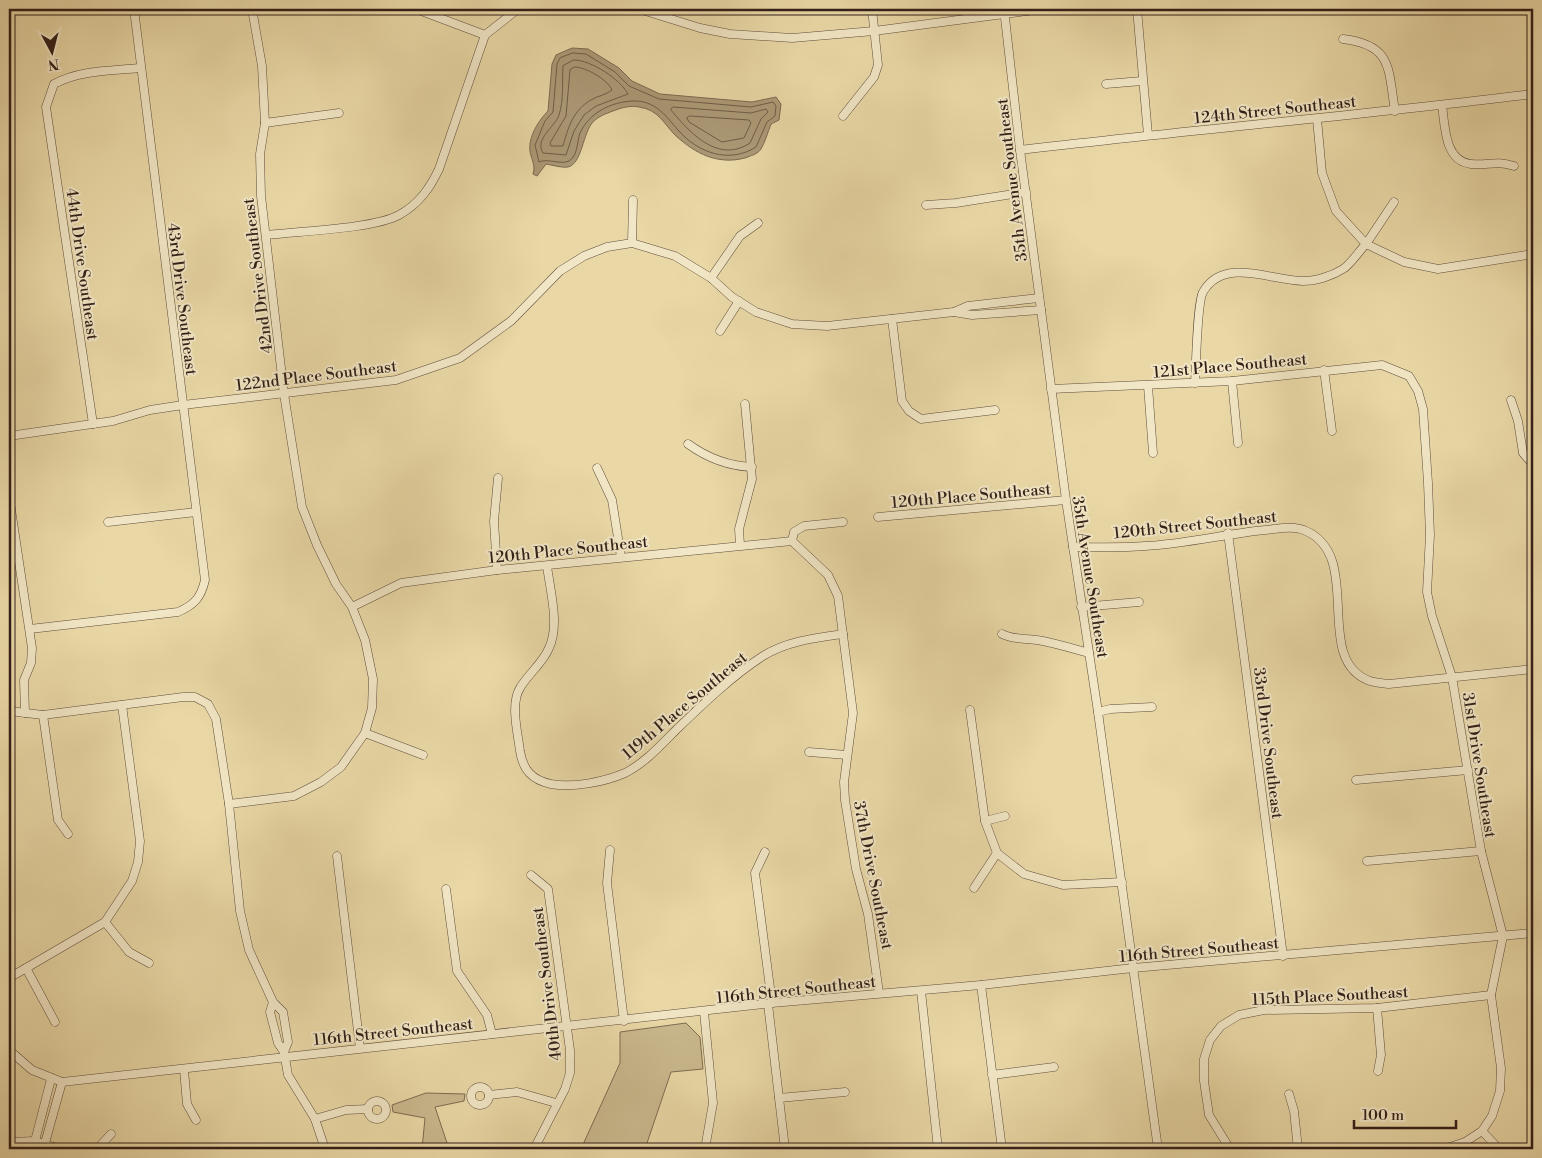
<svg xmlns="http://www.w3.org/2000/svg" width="1542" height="1158" viewBox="0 0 1542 1158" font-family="'Libre Bodoni',serif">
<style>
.green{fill:#cab98e;stroke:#7e6c53}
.water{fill:#ab9976;stroke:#7b6850}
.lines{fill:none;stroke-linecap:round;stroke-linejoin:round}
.shore{stroke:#6f5c47;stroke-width:1}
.minor-casing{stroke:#604d3c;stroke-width:9}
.minor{stroke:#f1e6c5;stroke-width:8}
.labels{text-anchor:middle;stroke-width:4;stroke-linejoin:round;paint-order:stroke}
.street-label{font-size:16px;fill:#331f18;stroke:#f1e6c5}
</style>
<rect width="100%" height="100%" fill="#e9d8a6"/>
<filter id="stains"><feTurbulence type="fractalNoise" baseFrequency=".004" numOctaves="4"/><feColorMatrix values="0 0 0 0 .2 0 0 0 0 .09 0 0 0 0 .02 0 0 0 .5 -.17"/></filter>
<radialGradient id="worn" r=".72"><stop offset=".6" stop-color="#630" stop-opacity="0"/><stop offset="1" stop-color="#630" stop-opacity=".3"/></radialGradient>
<!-- green -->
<g class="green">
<path d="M686,1023l14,14 3,32 -32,3 -26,77h-64l39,-86v-31z"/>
<path d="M426,1093l39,1 -1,7 -29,6 13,39 -26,3 3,-31 -32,-6 -1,-7z"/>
</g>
<!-- water -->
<path class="water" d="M572,48l16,1 31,19 13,13 28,13 92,8 24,-5 5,7 -2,16 -8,4c-3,8 -6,18 -10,25 -3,5 -11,7 -16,9 -27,7 -49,-4 -69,-22 -13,-13 -17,-26 -37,-29 -9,-2 -18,1 -26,4 -8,3 -14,5 -20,11 -10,10 -11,42 -25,45 -6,1 -16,-2 -22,-3l-9,12 -4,-2c3,-9 -2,-15 -3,-23 -2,-14 9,-31 18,-40l4,-47 4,-9z"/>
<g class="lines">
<!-- shore -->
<g class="shore">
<path d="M573,53l13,1 29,18 14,14 30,13 92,8 22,-5 3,4 -1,10 -8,6 -11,25c-27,17 -58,6 -78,-17 -13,-15 -23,-30 -46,-29 -21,1 -43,12 -52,32 -3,8 -2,23 -11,28 -8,4 -21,-3 -30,1l-4,-17 10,-24 8,-9 4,-48 3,-6z"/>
<path d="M574,60c17,0 46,19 54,34l-32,12 -12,9 -10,16 -8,24 -23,-2c-9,-14 12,-26 16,-38 5,-15 3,-34 4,-49z"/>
<path d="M575,67c11,0 33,13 37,23 -6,5 -15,6 -21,10 -18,10 -23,28 -28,46h-12l-1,-3 16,-27 4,-46z"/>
<path d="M673,107l78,6 15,-4 2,3 -7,7 -11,24c-32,21 -60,-10 -79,-33z"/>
<path d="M690,116l59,4 2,3 -7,15 -22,4 -33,-20 -2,-4z"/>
</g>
<!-- minor casing -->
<g class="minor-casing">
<g id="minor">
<path d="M416,9l69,26 33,-26"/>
<path d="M639,9l61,19 30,6 62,4 82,-7 168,-22"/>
<path d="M1004,9l16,141 46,350 32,212 60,437"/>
<path d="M1137,9l11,126"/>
<path d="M1343,39c50,6 45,30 52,72"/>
<path d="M1106,84l36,-3"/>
<path d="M1442,105c3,20 2,56 29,59 17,2 24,-4 43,2"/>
<path d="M843,116l31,-39 4,-12 -6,-56"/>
<path d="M1317,119l5,54 14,38 30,33 28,-42"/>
<path d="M265,123l74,-10"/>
<path d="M1020,150c171,-20 342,-35 513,-56"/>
<path d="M926,205l30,-2 70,-11"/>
<path d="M266,235c33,-4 107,-6 133,-20 20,-11 31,-27 40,-46l46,-134"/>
<path d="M632,243l1,-43"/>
<path d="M711,278l29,-42 18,-13"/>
<path d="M954,312l18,3 69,-5"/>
<path d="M892,319l10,82 7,10 12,8 74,-9"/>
<path d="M720,331l19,-30"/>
<path d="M1324,370l8,61"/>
<path d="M1232,381l6,62"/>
<path d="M1195,383c1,-15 2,-81 8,-91 21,-36 68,-11 100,-11 13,0 29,-5 40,-12 8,-5 16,-18 23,-25l38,18 34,7 95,-15"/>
<path d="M1148,386l5,67"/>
<path d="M1051,389l181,-8 150,-16 27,11 9,15 5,18 5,74 2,52 -3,57 5,24 20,61 29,174 22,85 -12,59 10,73 -1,23 -8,25 -10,15 -17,11 -21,7"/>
<path d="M1511,400l7,21 5,32 6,7h4"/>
<path d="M93,424l-47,-317 8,-23c26,-14 57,-13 86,-16"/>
<path d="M9,436l104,-15 37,-11 33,-5 213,-25 64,-22 51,-37 49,-50 24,-15 23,-9 25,-4 43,13 36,22 21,19 24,15 36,12 35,2 127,-14 14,-6 71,-8"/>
<path d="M688,444c18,13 41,22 64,23"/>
<path d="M597,468l15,32 9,57"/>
<path d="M9,496l23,152 -1,15 -7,17 1,33"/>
<path d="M878,517l188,-17"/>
<path d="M108,522l88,-10"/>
<path d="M1228,533l55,423"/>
<path d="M792,541l36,34 10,21 15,117 -9,69 1,18 11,69 12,45 11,79"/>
<path d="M792,541l2,-9 10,-6 39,-4"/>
<path d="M740,545l-1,-16 13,-50 -7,-75"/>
<path d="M1073,547c24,0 48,1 72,-1 40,-2 80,-12 120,-16 13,-1 28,-5 41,1 59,26 5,129 64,150 6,2 13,2 19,3l144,-15"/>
<path d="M547,566c3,24 13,59 2,82 -6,15 -21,26 -29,40 -10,16 -2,46 0,63 3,19 12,29 31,33 22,4 53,-2 74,-11 20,-10 36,-28 52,-44 26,-25 55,-53 86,-73 24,-15 52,-18 80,-22"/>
<path d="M497,570l-3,-49 4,-43"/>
<path d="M352,607l49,-24 96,-13 295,-29"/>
<path d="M1081,607l58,-5"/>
<path d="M30,629l148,-17c16,-7 23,-14 27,-32l-71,-571"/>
<path d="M1002,634c12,6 22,4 35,6 18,3 34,8 52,13"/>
<path d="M970,710l15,111 12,32 27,21 39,11 59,-3"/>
<path d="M9,711l34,4 140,-18h12l13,7 8,15 13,85 11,107 9,39 24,52 10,10 5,30 -4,10"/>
<path d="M1098,712l12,-3 42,-2"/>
<path d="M43,715l15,105 10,14"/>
<path d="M365,733l58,22"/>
<path d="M809,752l38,3"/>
<path d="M1356,780l112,-10"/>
<path d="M229,804l65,-8 27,-14 20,-15 24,-34 7,-25 1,-29 -8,-39 -13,-33 -16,-23 -19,-39 -15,-38 -18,-113 -23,-198 -1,-42 5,-31 -3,-57 -10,-57"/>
<path d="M985,821l20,-5"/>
<path d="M610,850l-3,33 17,138"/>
<path d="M765,852l-10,21 17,130"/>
<path d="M337,856l23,192"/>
<path d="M1367,861l114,-10"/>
<path d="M531,875l17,14 22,161v23l-5,16 -31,60"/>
<path d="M974,888l23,-35"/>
<path d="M446,889l11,82 30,44 5,19"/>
<path d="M105,922l24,30 20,11"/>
<path d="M26,968l29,54"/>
<path d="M9,978l96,-56 27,-41 6,-19 2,-21 -18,-136"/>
<path d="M981,985l21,164"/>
<path d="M921,991l17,158"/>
<path d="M273,1002l-3,10 8,31 6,9 4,23 27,44 10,30"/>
<path d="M768,1004l17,145"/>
<path d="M1377,1008l4,47 -3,16"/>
<path d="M704,1012l9,91 -8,46"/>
<path d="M9,1050l23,20 30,12 710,-79 209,-18 152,-17 400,-35"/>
<path d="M184,1070l3,34 9,16"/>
<path d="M992,1075l62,-8"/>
<circle cx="480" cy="1096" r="9"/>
<path d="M1289,1094l5,17 4,38"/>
<path d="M489,1095l28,-3 39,11"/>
<path d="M779,1098l66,-6"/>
<circle cx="377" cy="1110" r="9"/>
<path d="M315,1119l31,-9 22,-1"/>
<path d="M1482,1131l17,18"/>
<path d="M35,1141l16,-62"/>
<path d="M9,1142l26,-1 25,8"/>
<path d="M45,1143l17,-61"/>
<path d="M97,1149l14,-15"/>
<path d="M1230,1149l-21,-34 -5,-34v-22l6,-19 11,-14 18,-11 25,-5 113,-2 114,-13"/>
</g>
</g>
<!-- minor -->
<use href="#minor" class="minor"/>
</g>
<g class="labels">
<!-- street labels -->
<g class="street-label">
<text transform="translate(1275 109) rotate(-6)" y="6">124th Street Southeast</text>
<text transform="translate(1011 180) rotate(-97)" y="6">35th Avenue Southeast</text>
<text transform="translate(83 264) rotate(82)" y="6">44th Drive Southeast</text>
<text transform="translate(257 276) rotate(-97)" y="6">42nd Drive Southeast</text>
<text transform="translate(183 299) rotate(83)" y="6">43rd Drive Southeast</text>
<text transform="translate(1230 365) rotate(-5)" y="6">121st Place Southeast</text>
<text transform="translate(316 375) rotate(-7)" y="6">122nd Place Southeast</text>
<text transform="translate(971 495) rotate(-5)" y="6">120th Place Southeast</text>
<text transform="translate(1195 524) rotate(-6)" y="6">120th Street Southeast</text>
<text transform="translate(568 549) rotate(-6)" y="6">120th Place Southeast</text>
<text transform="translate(1091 577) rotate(81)" y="6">35th Avenue Southeast</text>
<text transform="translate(684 705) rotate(-40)" y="6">119th Place Southeast</text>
<text transform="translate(1269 743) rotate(83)" y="6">33rd Drive Southeast</text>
<text transform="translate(1480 765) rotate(81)" y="6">31st Drive Southeast</text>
<text transform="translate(874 875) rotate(79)" y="6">37th Drive Southeast</text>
<text transform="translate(1199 949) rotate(-5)" y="6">116th Street Southeast</text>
<text transform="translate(546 984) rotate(-97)" y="6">40th Drive Southeast</text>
<text transform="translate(796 989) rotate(-6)" y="6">116th Street Southeast</text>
<text transform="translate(1330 995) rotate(-3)" y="6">115th Place Southeast</text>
<text transform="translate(393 1031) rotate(-6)" y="6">116th Street Southeast</text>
</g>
</g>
<!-- margin -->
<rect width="1542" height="1158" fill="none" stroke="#e9d8a6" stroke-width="30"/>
<rect x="10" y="10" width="1522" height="1138" fill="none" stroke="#331f18" stroke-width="2.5"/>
<rect x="15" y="15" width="1512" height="1128" fill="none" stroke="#331f18"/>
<!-- north arrow -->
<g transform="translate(52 52) rotate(173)" stroke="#f1e6c5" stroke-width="4" paint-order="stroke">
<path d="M0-4L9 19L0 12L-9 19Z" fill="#331f18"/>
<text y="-8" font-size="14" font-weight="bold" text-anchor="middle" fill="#331f18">N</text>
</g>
<!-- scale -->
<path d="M1354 1120v8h102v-8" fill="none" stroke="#331f18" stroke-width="2.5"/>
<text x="1362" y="1120" font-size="15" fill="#331f18" stroke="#f1e6c5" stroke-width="4" paint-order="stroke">100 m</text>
<rect width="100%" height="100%" filter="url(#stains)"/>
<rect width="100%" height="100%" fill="url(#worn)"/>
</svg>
